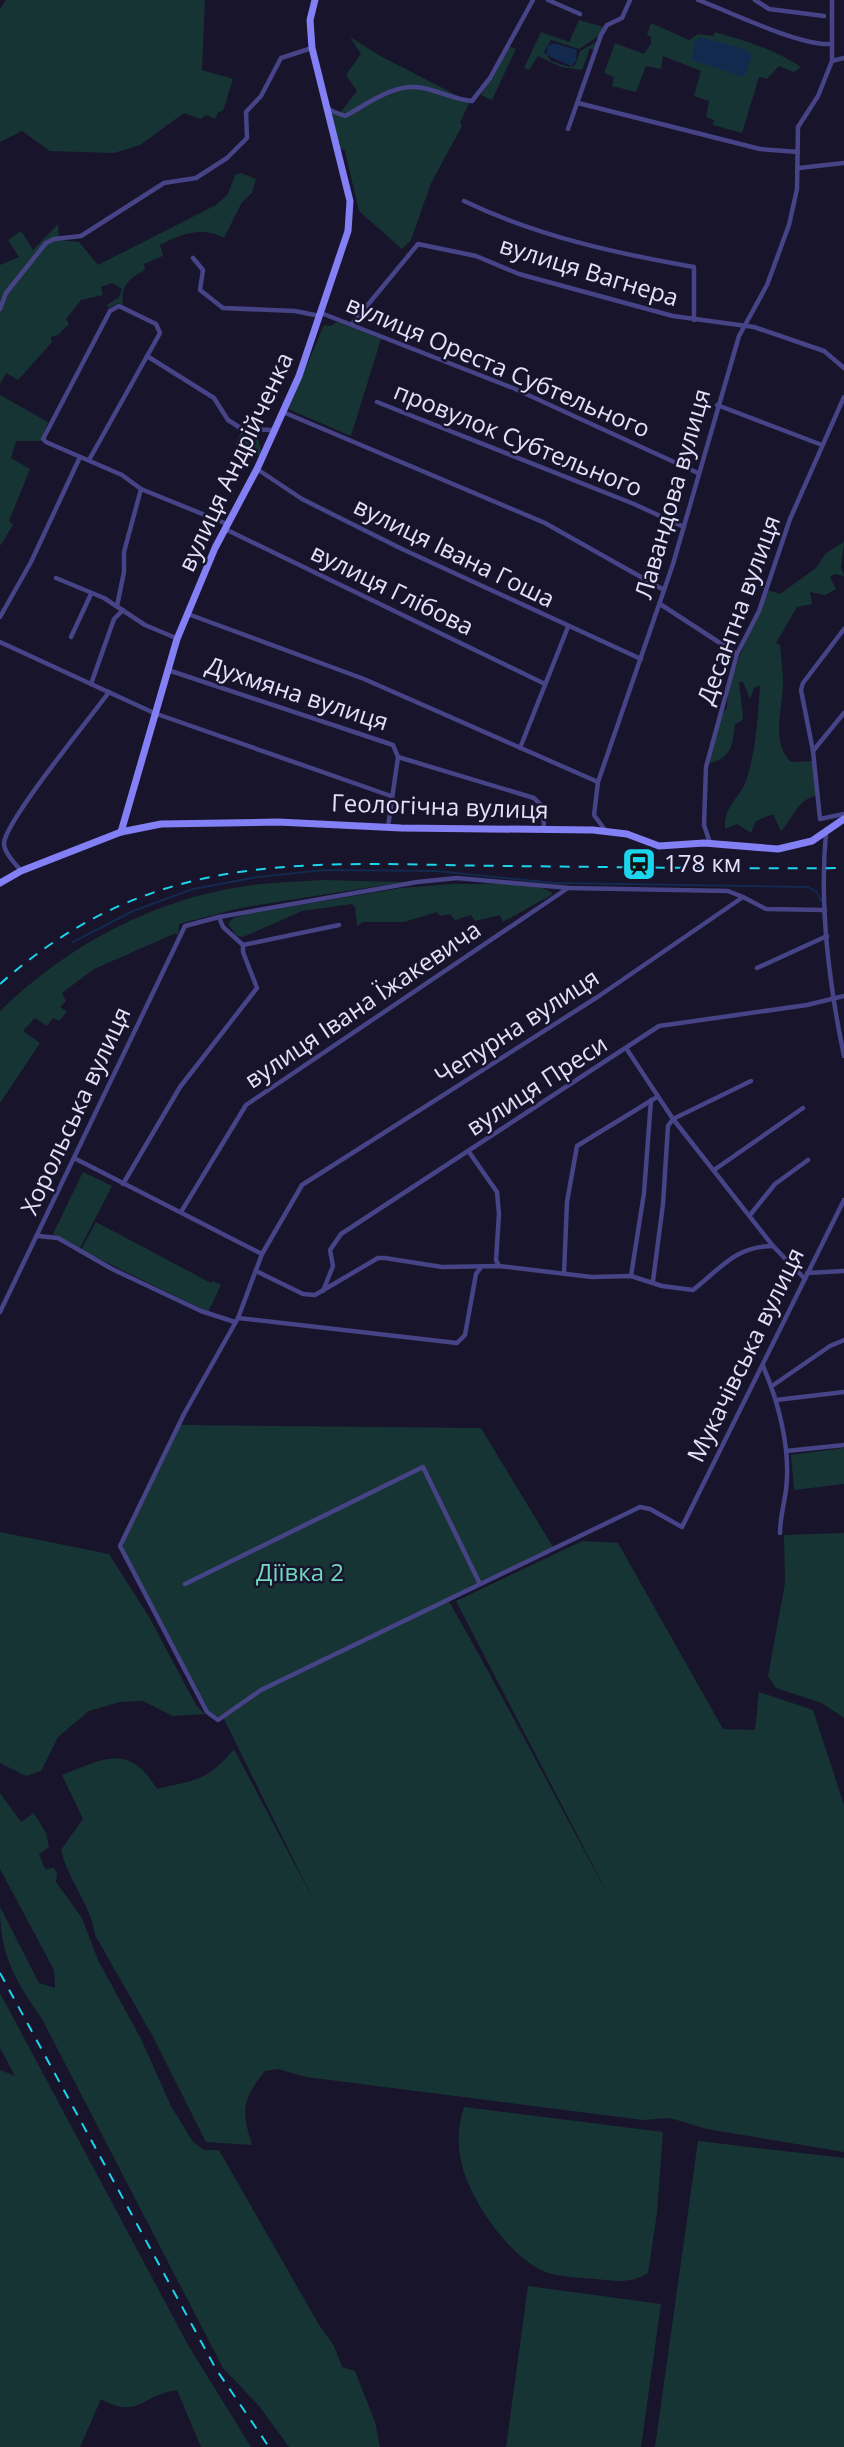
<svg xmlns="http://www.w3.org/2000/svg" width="844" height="2447" viewBox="0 0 844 2447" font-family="'Open Sans',sans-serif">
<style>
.green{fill:#173434}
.water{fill:#14294e}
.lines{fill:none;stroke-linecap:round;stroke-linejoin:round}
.stream{stroke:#14294e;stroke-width:2}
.street{stroke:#464386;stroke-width:4.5}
.secondary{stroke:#837ff5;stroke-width:7}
.rail{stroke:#1bd5ed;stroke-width:2;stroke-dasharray:10 9;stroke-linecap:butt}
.labels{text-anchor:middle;stroke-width:5;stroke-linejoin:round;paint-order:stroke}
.street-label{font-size:24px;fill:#e3e0fd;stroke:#18142b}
.poi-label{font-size:24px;fill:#e3e0fd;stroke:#18142b;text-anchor:start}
.park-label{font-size:24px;fill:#70d8c0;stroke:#18142b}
</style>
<rect width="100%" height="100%" fill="#18142b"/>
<!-- green -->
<g class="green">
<path d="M6,0h199l-3,70 31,9 -10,32 -5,1 -3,7 -9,-4 -5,4 -17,-6 -44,32 -26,8 -64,-2 -28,-20 -22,11v-133z"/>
<path d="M579,20l25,7 -4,8 -21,14 -28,-9 -7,12 7,9 19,6 5,-2 5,-14 18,-10 -4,9 -4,-2 -8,22 -21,-3 -23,-11 -9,14 -5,-2 17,-36 28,10z"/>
<path d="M651,23l38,17 9,-6 15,2 2,-4c32,9 58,17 86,35l-7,5 -15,-6 -12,13 -8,-2 -17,56 -29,-8 1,-5 -8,-3 3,-16 -15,-5 7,-25 -38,-15 -2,13 -15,-3 -10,26 -24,-6 2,-9 -10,-4 11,-30 29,11 7,-10v-7l-4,-2z"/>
<path d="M350,37l32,20 88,45 -10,20 2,4 -31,57 -20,57 -9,9 -43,-38 -14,-60 -6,-4 -11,-42 12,8 17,-22 -11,-16 15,-21z"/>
<path d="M509,46l7,3 -24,51 -11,-5z"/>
<path d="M241,173l15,6 -4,14 -10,9 -18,36c-22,-12 -43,-4 -64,7l3,11 -19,8 1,6c-17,9 -24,15 -22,35l-5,-2 -9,5 -2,-3 12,-8 3,-8 -10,-6 -11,4 2,8 -22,5 -15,19 3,5 -11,11 -7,2 1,5 -34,38 -12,-7 -6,11v-119l19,-8 -11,-17 13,-9 12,19 25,-26 1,16 20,2 19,23 118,-60 12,-11 7,-19z"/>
<path d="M337,322l44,17 -30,97 -63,-27 36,-84 6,1z"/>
<path d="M0,395l48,27 -7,19h-25l-5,17 19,11 -21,52 4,4 -13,21z"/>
<path d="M252,431l5,3 4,16 -2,6 -24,-11 6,-13z"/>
<path d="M844,542l-3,25 3,9 -9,-2 -5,3 6,12 -11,6 -15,-3 2,12 -15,3 -21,36 4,2c1,12 3,25 3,38 0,24 -13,59 8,79l22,-1 4,34c-21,6 -22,21 -36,36l-8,-17 -17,7 -5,12 -14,-9 -12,5c-1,-25 14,-29 21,-48 10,-30 12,-65 14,-96l-6,3 -4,11 -7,-17h-4l4,34 -1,5 -7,3c-3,23 -3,34 -28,40l15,-50 5,-6c0,-38 29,-80 40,-118l13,4 36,-26 10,-15z"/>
<path d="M322,880l81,2 -163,26 -61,16 -1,12 -2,-3 -82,36 -32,24 4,8 -6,6 7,5 -8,9 -6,-3 -6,8 -12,-8 -12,13 17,12 -40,60v-92c67,-65 153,-112 246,-125 25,-4 51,-4 76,-6z"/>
<path d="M453,884c22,1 85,-5 100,10l-50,28 -3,-7 -25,6 -4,-6 -16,5 -5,-6 -10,2 -3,-4 -33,10h-41l-6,4 -2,-19 -3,-3 -50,7 -59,26 -6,-1 -9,-12 5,-6 15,-4 153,-26z"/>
<path d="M83,1172l29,14 -32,62 -27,-14z"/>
<path d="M96,1222l115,61 2,-2 8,4 -13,27 -127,-62z"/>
<path d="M181,1425l300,3 72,119 -106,51c57,99 108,200 163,300l-154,-297 126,-60 36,2 105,186 32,1 4,-38 54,18 31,95v347l-137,-23 -37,-11 -27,2 -337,-43 -28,-8 -13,2c-23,29 -24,39 -13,74l-46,-3 -54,-107 -57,-100c-4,-30 -27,-55 -34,-85l22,-31 -21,-44c43,-16 66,-33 95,14 38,-9 51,-8 77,-40l81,154 -91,-184 -13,-6 -11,-12 -77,-151 1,-10z"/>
<path d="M844,1448v36l-50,6 -3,-35z"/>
<path d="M0,1532l109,22 40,63 47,88 9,9 -32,2 -30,-15 -23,1 -31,9 -31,26 -17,34 -15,5 -26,-13z"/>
<path d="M844,1533v185l-22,-15 -46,-15 -8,-12 17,-93 -1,-48z"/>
<path d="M0,1793l21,29 13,-9 12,20 3,14 -10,7 6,15 9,-1 3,5 -1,9 26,36 16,42 43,79 30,67 22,36 11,8h15l100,175 15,21 8,21 13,4 20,51 5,25h-91l-30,-41 -36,-38 -181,-349c-27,-39 -42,-63 -42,-112l39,76 16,5 -1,-18 -54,-101z"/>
<path d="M0,1993l188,352 63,102h-50l-24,-57c-36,5 -39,30 -76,9l-21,48h-80v-377l15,6 -15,-28z"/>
<path d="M464,2107l199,25 -6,81 -9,60c-18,11 -31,8 -52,6 -15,-1 -34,-2 -48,-6 -39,-14 -83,-79 -88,-118 -3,-16 -1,-33 4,-48z"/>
<path d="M698,2141l146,17v289h-189z"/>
<path d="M528,2286l133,18 -20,143h-135z"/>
</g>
<!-- water -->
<g class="water">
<path d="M700,37l47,13 5,5 -8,22 -52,-17 3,-19z"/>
<path d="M554,43l23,7 -1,11 -5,5 -25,-11 2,-9z"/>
</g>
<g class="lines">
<!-- stream -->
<path class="stream" d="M73,942l60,-31 60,-22 65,-12 66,-7 112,1 118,12 254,4 9,5 4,9"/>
<!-- street -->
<g class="street">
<path d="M548,0l32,14"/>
<path d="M698,0c33,12 101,46 133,44"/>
<path d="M755,0l14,9 55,7"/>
<path d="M832,0v61"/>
<path d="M578,103l182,46 38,3"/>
<path d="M327,109l18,7c23,-12 49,-34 78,-28 17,3 32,12 49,13l18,-23 43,-78"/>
<path d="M568,129l33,-94 6,-10 15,-7 8,-18"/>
<path d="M799,168l45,-5"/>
<path d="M464,201c73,35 150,52 230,66v53"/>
<path d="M193,258l10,12 -3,20 23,18 72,3 25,5"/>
<path d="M0,309l6,-16 40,-50 8,-4 27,-3 83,-53 32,-5 31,-20 20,-20 -1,-26 15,-16 20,-38 31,-10"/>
<path d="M321,313l192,75 185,85"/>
<path d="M352,324l66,-80 58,12 43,18 154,42 81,11 70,24 20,17"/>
<path d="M147,356l67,42 14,22 14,9 32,1"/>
<path d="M377,402l257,102 50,23"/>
<path d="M717,405l105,40"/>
<path d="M283,412l262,111 119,67"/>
<path d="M89,460l71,-127 -4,-9 -37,-18 -9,5 -67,128 3,3 76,33 19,14 86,35"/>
<path d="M257,469l45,30 100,50 239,110"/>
<path d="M225,529l318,154"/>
<path d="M56,578l48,20 41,27 31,13"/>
<path d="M660,604l77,50"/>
<path d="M117,606l7,-34v-20l17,-63"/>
<path d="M188,614l176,65 234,103"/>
<path d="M0,617l31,-55 49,-105"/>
<path d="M844,629l-41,54 -2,7 12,61 7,68 24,-5"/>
<path d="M71,637l20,-43"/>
<path d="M0,642l154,71 237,83"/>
<path d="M168,670l225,75 5,12 136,41 9,9 1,22"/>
<path d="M91,684l23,-65 9,-9"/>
<path d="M520,748l48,-121"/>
<path d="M813,751l31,-38"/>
<path d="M388,827l10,-70"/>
<path d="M605,830l-11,-15 4,-33 75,-218 66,-228 28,-51 22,-60 8,-36 1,-62 20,-31 14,-35 12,-3"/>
<path d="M826,833c-7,74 3,151 18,223"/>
<path d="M710,843l-6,-18 2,-58 31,-113 22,-43 31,-92 54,-122"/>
<path d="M21,871c-6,-8 -17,-18 -17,-28 2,-23 87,-126 105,-151"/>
<path d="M825,910l-59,-1 -23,-12 -144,99 -297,189 -40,69 -24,64 -54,96 -64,132 87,166 11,8 43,-30 379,-183 10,2 32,18 162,-327"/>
<path d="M243,945l96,-20"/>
<path d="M757,968l70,-32"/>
<path d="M626,1048l47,71 100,127 32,33"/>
<path d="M469,1152l28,40 2,22 -3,46 3,6"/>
<path d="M74,1158l188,96"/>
<path d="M714,1170l89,-62"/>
<path d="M123,1184l57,-97 77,-99 -14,-36v-7l-20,-18 -4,-10"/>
<path d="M181,1212l65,-107 322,-217"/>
<path d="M750,1215l25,-31 33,-24"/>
<path d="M38,1236l20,2 54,31 89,42 34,11"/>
<path d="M256,1271l47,23 12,1 63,-37h7l57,9 57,-1 93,11 39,-1 31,10 31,4c28,-22 43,-44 80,-44"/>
<path d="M564,1273l3,-71 10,-56 80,-49"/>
<path d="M807,1273l37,-2"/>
<path d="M631,1276l13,-83 7,-93"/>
<path d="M653,1281l10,-77 5,-78 5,-7 78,-38"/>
<path d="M323,1291l10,-25 -3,-16 11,-16 318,-208 148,-21 37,-9"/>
<path d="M0,1312l185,-386 34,-9 198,-35 40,-4 112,10 159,3 15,6"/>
<path d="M238,1318l219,25 8,-8 11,-61 5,-7"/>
<path d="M763,1366c16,37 28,84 23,124 -2,15 -6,28 -6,43"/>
<path d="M772,1386l58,-40 14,-6"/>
<path d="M776,1400l68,-8"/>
<path d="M786,1451l58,-6"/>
<path d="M185,1584l238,-117 57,117"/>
</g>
<!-- secondary -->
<g class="secondary">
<path d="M121,832l56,-193 38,-91 42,-79 42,-93 49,-145 2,-30 -38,-153 -2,-28 5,-20"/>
<path d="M0,883l21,-12 100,-39 40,-8 117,-2 123,6 192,2 34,4 32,12 45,-3 74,6 34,-8 32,-22"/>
</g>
<!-- rail -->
<g class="rail">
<path d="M0,984c156,-139 312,-120 505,-118 113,1 226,3 339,2"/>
<path d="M0,1973l216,396 53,78"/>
</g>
</g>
<!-- icons -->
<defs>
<g id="station-square" transform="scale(1.75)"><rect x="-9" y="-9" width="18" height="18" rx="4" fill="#1bd5ed" stroke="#18142b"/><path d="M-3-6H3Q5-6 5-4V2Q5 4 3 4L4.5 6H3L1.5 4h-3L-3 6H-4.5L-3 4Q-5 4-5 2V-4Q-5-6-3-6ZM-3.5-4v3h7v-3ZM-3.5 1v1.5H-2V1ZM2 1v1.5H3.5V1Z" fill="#111"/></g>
</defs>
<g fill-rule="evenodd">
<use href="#station-square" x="639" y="864"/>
</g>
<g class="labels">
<!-- street labels -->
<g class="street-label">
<text transform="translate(589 272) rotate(17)" y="8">вулиця Вагнера</text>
<text transform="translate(498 367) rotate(23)" y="8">вулиця Ореста Субтельного</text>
<text transform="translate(518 440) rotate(22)" y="8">провулок Субтельного</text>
<text transform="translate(236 462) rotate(-65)" y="8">вулиця Андрійченка</text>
<text transform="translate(673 494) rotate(-74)" y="8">Лавандова вулиця</text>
<text transform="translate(454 553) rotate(26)" y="8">вулиця Івана Гоша</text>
<text transform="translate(392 590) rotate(26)" y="8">вулиця Глібова</text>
<text transform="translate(739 610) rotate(-70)" y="8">Десантна вулиця</text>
<text transform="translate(297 694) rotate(18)" y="8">Духмяна вулиця</text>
<text transform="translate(440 807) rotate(2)" y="8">Геологічна вулиця</text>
<text transform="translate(363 1005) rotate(-34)" y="8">вулиця Івана Їжакевича</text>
<text transform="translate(517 1027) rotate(-33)" y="8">Чепурна вулиця</text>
<text transform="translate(537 1086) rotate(-33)" y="8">вулиця Преси</text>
<text transform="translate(76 1111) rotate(-65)" y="8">Хорольська вулиця</text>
<text transform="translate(746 1355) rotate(-64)" y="8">Мукачівська вулиця</text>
</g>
<!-- poi labels -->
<g class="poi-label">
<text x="664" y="872">178 км</text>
</g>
<!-- park labels -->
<g class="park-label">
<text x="300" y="1581">Діївка 2</text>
</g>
</g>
</svg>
